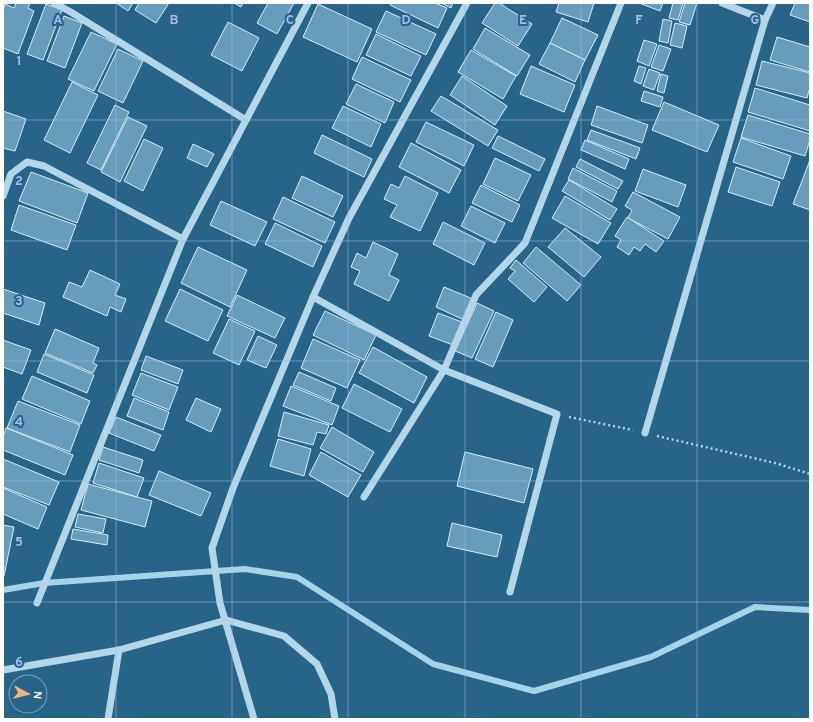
<svg xmlns="http://www.w3.org/2000/svg" width="813" height="722" viewBox="0 0 813 722" font-family="Overpass,sans-serif">
<style>
.lines{fill:none;stroke-linecap:round;stroke-linejoin:round}
.stream{stroke:#a7d3e9;stroke-width:6}
.building{fill:#679cbb;stroke:#d7ecf7}
.path{stroke:#b3d6e9;stroke-width:2.5;stroke-dasharray:2 3;stroke-linecap:butt}
.minor{stroke:#b3d6e9;stroke-width:7}
.grid{fill:none;stroke:#a5b8ef;stroke-width:1;stroke-opacity:0.55}
.grid-label{font-size:13px;text-anchor:middle;font-weight:bold;fill:#a5b8ef;stroke:#276488;stroke-width:4;stroke-linejoin:round;paint-order:stroke}
</style>
<rect width="100%" height="100%" fill="#276488"/>
<g class="lines">
<!-- stream -->
<path class="stream" d="M3,590l41,-7 201,-14 52,8 136,87 101,27 117,-34 104,-50 55,3"/>
</g>
<!-- building -->
<g class="building">
<path d="M16,3h14l-2,5 6,3 -16,43 -15,-6v-38l2,-6 9,4z"/>
<path d="M116,3h17l-5,8z"/>
<path d="M139,3h30l-13,20 -21,-13z"/>
<path d="M234,3h9l-2,4z"/>
<path d="M268,3h26l-17,31 -20,-11z"/>
<path d="M391,3h44l12,5 -9,20 -48,-23z"/>
<path d="M441,3h12l-2,5z"/>
<path d="M495,3h4l33,21 -14,22 -36,-23z"/>
<path d="M559,3h35l-6,19 -32,-10z"/>
<path d="M639,3h24l-3,8z"/>
<path d="M673,3h10l-5,17 -9,-2z"/>
<path d="M685,3h12l-7,22 -11,-3z"/>
<path d="M795,3h15v19l-20,-7z"/>
<path d="M46,4l16,6 -19,50 -16,-6z"/>
<path d="M318,4l54,25 -15,33 -54,-25z"/>
<path d="M386,11l50,23 -10,21 -50,-23z"/>
<path d="M64,16l18,7 -17,45 -18,-7z"/>
<path d="M562,18l36,17 -13,25 -35,-17z"/>
<path d="M663,19l9,2 -4,22 -9,-2z"/>
<path d="M228,22l31,16 -17,33 -31,-16z"/>
<path d="M675,23l12,3 -5,22 -12,-3z"/>
<path d="M485,28l45,27 -13,21 -44,-27z"/>
<path d="M91,32l26,12 -23,47 -26,-12z"/>
<path d="M376,34l45,22 -10,20 -45,-21z"/>
<path d="M777,37l33,10v25l-40,-12z"/>
<path d="M644,40l13,4 -8,22 -12,-5z"/>
<path d="M550,43l35,17 -10,22 -36,-18z"/>
<path d="M659,45l12,4 -8,22 -12,-4z"/>
<path d="M118,49l25,12 -20,42 -25,-12z"/>
<path d="M471,50l45,26 -13,23 -45,-27z"/>
<path d="M362,57l49,23 -11,22 -48,-23z"/>
<path d="M762,61l48,12v14l-3,11 -51,-13z"/>
<path d="M531,66l44,19 -11,27 -44,-18z"/>
<path d="M639,66l7,2 -5,16 -7,-3z"/>
<path d="M649,69l11,4 -6,17 -11,-4z"/>
<path d="M661,74l7,2 -4,17 -7,-2z"/>
<path d="M462,76l45,30 -12,19 -45,-30z"/>
<path d="M72,82l26,13 -28,58 -26,-13z"/>
<path d="M356,84l38,18 -9,21 -39,-19z"/>
<path d="M755,88l55,17v26l-62,-19z"/>
<path d="M644,91l19,6 -3,10 -19,-6z"/>
<path d="M441,96l57,34 -10,16 -57,-35z"/>
<path d="M664,102l55,23 -12,27 -55,-22z"/>
<path d="M115,105l14,7 -28,58 -14,-7z"/>
<path d="M343,106l38,18 -10,23 -39,-19z"/>
<path d="M597,106l51,19 -6,18 -51,-18z"/>
<path d="M3,111l23,8 -11,32 -12,-3z"/>
<path d="M748,115l62,19v6l-5,16 -64,-19z"/>
<path d="M128,117l19,9 -27,56 -19,-10z"/>
<path d="M426,122l48,23 -10,21 -48,-24z"/>
<path d="M591,130l49,18 -4,11 -49,-19z"/>
<path d="M322,135l50,24 -8,18 -50,-24z"/>
<path d="M498,136l47,23 -6,12 -47,-23z"/>
<path d="M741,138l50,18 -8,23 -50,-17z"/>
<path d="M144,139l19,9 -20,43 -19,-10z"/>
<path d="M585,140l44,19 -4,10 -44,-19z"/>
<path d="M411,143l50,27 -12,23 -50,-26z"/>
<path d="M193,144l21,10 -7,13 -20,-9z"/>
<path d="M495,158l36,17 -13,26 -35,-17z"/>
<path d="M580,159l43,22 -5,8 -42,-22z"/>
<path d="M810,160v50l-17,-6z"/>
<path d="M736,167l44,15 -8,24 -44,-14z"/>
<path d="M573,168l44,23 -5,11 -44,-23z"/>
<path d="M643,169l43,16 -8,22 -43,-16z"/>
<path d="M31,172l57,21 -11,30 -58,-22z"/>
<path d="M302,176l41,20 -10,21 -41,-19z"/>
<path d="M405,176l33,17 -18,38 -30,-14 7,-12 -13,-6 7,-15 8,4z"/>
<path d="M569,180l48,29 -7,11 -48,-29z"/>
<path d="M481,185l39,20 -8,17 -40,-19z"/>
<path d="M633,192l47,25 -12,22 -40,-21 4,-8 -7,-4z"/>
<path d="M565,196l46,27 -13,21 -46,-26z"/>
<path d="M283,197l52,25 -10,21 -52,-24z"/>
<path d="M221,201l46,21 -12,24 -45,-21z"/>
<path d="M19,205l57,20 -9,25 -56,-20z"/>
<path d="M471,206l34,17 -10,20 -34,-17z"/>
<path d="M627,217l37,24 -8,11 -11,-8 -5,7 -6,-4 -5,8 -12,-8 4,-7 -6,-4z"/>
<path d="M443,222l42,21 -11,22 -41,-21z"/>
<path d="M275,223l47,23 -9,21 -48,-23z"/>
<path d="M565,228l36,29 -17,20 -36,-30z"/>
<path d="M373,242l25,12 -9,21 10,5 -10,21 -35,-17 6,-13 -9,-4 6,-14 9,5z"/>
<path d="M198,247l49,23 -17,37 -49,-24z"/>
<path d="M536,247l45,38 -14,16 -44,-38z"/>
<path d="M516,260l31,27 -13,15 -26,-23 7,-8 -5,-3z"/>
<path d="M90,270l30,14 -5,11 11,4 -5,13 -11,-5 -3,9 -44,-19 6,-15 13,5z"/>
<path d="M444,287l29,12 -9,21 -28,-13z"/>
<path d="M3,289l42,14 -6,22 -36,-12z"/>
<path d="M180,289l43,21 -15,31 -43,-20z"/>
<path d="M237,295l48,23 -10,20 -48,-22z"/>
<path d="M477,303l17,8 -22,47 -17,-7z"/>
<path d="M325,311l51,24 -12,25 -51,-25z"/>
<path d="M496,312l17,8 -20,47 -18,-8z"/>
<path d="M438,313l24,9 -9,23 -24,-9z"/>
<path d="M229,319l26,12 -16,34 -26,-12z"/>
<path d="M55,329l44,19 -6,15 4,2 -4,8 -48,-20z"/>
<path d="M258,336l19,9 -11,23 -19,-8z"/>
<path d="M313,339l47,21 -13,28 -46,-20z"/>
<path d="M3,340l28,10 -9,24 -19,-7z"/>
<path d="M373,347l54,30 -13,26 -55,-30z"/>
<path d="M44,354l50,21 -7,18 -50,-21z"/>
<path d="M146,356l37,14 -5,14 -37,-14z"/>
<path d="M299,372l37,16 -5,13 -38,-16z"/>
<path d="M141,373l37,14 -9,23 -37,-15z"/>
<path d="M32,376l58,25 -9,23 -59,-25z"/>
<path d="M354,384l48,25 -12,23 -48,-24z"/>
<path d="M291,386l48,20 -7,19 -49,-19z"/>
<path d="M134,398l35,14 -6,18 -36,-14z"/>
<path d="M196,398l25,11 -10,23 -25,-12z"/>
<path d="M18,401l62,24 -10,27 -63,-24z"/>
<path d="M284,412l45,13 -3,9 -9,-2 -4,13 -35,-9z"/>
<path d="M116,417l45,18 -7,16 -45,-18z"/>
<path d="M332,427l42,25 -11,20 -43,-24z"/>
<path d="M6,428l67,27 -8,20 -62,-25v-13z"/>
<path d="M278,439l33,10 -7,27 -34,-10z"/>
<path d="M103,447l40,13 -4,13 -40,-13z"/>
<path d="M321,452l40,23 -13,22 -39,-22z"/>
<path d="M465,452l68,17 -9,34 -67,-17z"/>
<path d="M3,459l56,23 -10,23 -46,-18z"/>
<path d="M99,463l45,15 -7,19 -44,-14z"/>
<path d="M159,471l52,22 -10,23 -52,-21z"/>
<path d="M88,484l64,17 -7,26 -64,-17z"/>
<path d="M3,488l44,19 -9,22 -35,-15z"/>
<path d="M78,514l28,5 -3,14 -28,-6z"/>
<path d="M452,523l50,12 -5,22 -50,-11z"/>
<path d="M3,525l11,2 -10,49h-1z"/>
<path d="M73,529l35,6 -1,10 -36,-6z"/>
</g>
<g class="lines">
<!-- path -->
<g class="path">
<path d="M569,417l64,13"/>
<path d="M657,436l118,27 35,11"/>
</g>
<!-- minor -->
<g class="minor">
<path d="M54,3l15,8 177,109"/>
<path d="M722,3l43,17"/>
<path d="M3,196l8,-22 16,-12 17,4 139,73"/>
<path d="M313,297l131,73 113,44 -47,178"/>
<path d="M645,433l120,-413 8,-17"/>
<path d="M364,497l80,-127 32,-75 49,-52 96,-240"/>
<path d="M37,603l146,-364 125,-236"/>
<path d="M3,670l116,-20 107,-30 58,16 33,28 14,30 4,25"/>
<path d="M108,719l11,-69"/>
<path d="M254,719l-34,-116 -8,-55 21,-60 80,-191 36,-79 118,-215"/>
</g>
</g>
<!-- grid -->
<path class="grid" d="M116,3v716M232,3v716M348,3v716M465,3v716M581,3v716M697,3v716M3,120h807M3,241h807M3,361h807M3,481h807M3,602h807"/>
<g class="grid-label">
<text x="58" y="24">A</text>
<text x="174" y="24">B</text>
<text x="290" y="24">C</text>
<text x="406" y="24">D</text>
<text x="523" y="24">E</text>
<text x="639" y="24">F</text>
<text x="755" y="24">G</text>
<text x="19" y="65">1</text>
<text x="19" y="185">2</text>
<text x="19" y="305">3</text>
<text x="19" y="426">4</text>
<text x="19" y="546">5</text>
<text x="19" y="666">6</text>
</g>
<!-- border -->
<rect width="813" height="722" fill="none" stroke="#ffffff" stroke-width="8"/>
<!-- north arrow -->
<g transform="translate(28 694) rotate(97)"><circle r="19" fill="#276488" stroke="#7da2b8"/>
<path d="M0-3L7 15L0 10L-7 15Z" fill="#f2b778"/>
<text y="-6" font-size="11" font-weight="bold" text-anchor="middle" fill="#ffffff">N</text>
</g>
</svg>
